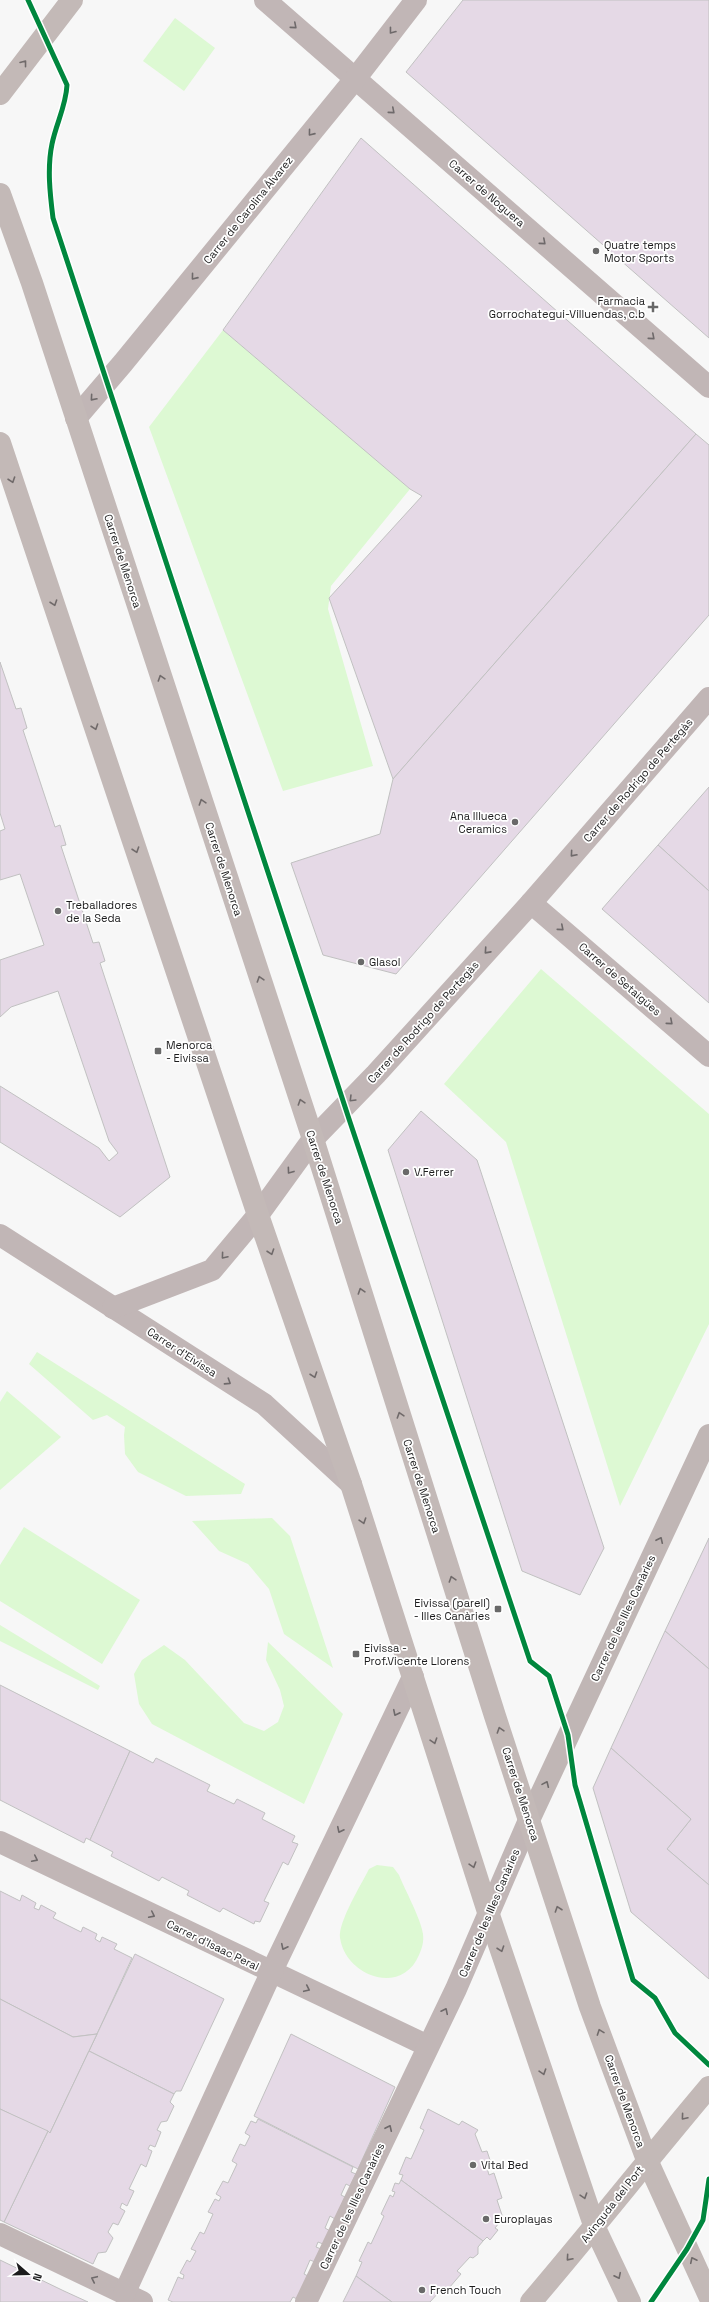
<svg xmlns="http://www.w3.org/2000/svg" width="709" height="2302" viewBox="0 0 709 2302" font-family="'Space Grotesk',sans-serif">
<style>
.green{fill:#ddf9d3}
.building{fill:#e5d9e6;stroke:#c1c1c1}
.lines{fill:none;stroke-linecap:round;stroke-linejoin:round}
.street{stroke:#c1b6b6;stroke-width:22}
.secondary{stroke:#c0b6b5;stroke-width:22}
.primary{stroke:#c3b9b7;stroke-width:22}
.cycleway-casing{stroke:#fff;stroke-width:8}
.cycleway{stroke:#00873e;stroke-width:5}
.oneway{stroke:#6e696a}
.oneway2{stroke:#706a6a}
.oneway3{stroke:#6e6969}
.poi-dot{fill:#696969;stroke:#fff;stroke-width:1.5}
.labels{text-anchor:middle;stroke-width:3.5;stroke-linejoin:round;paint-order:stroke}
.street-label{font-size:11px;fill:#1c1c1d;stroke:#fff}
.poi-label{font-size:11px;fill:#1c1c1d;stroke:#fff;text-anchor:start}
</style>
<rect width="100%" height="100%" fill="#f7f7f7"/>
<!-- green -->
<g class="green">
<path d="M175,18l40,30 -31,43 -41,-30z"/>
<path d="M223,330l187,159 -79,97 -3,23 45,157 -90,25 -134,-364z"/>
<path d="M541,969l168,145v210l-89,182 -114,-364 -62,-58z"/>
<path d="M37,1352l208,132 -4,10 -55,2 -48,-24 -13,-18 -1,-19 1,-8 -18,-12 -14,5 -64,-56z"/>
<path d="M7,1391l54,46 -61,53v-88z"/>
<path d="M272,1518l18,18 43,132 -49,-34 -15,-45 -21,-25 -29,-13 -27,-30z"/>
<path d="M24,1527l116,73 -38,64 -102,-63v-36z"/>
<path d="M0,1625l100,61 -2,4 -98,-49z"/>
<path d="M268,1642l75,72 -39,90 -152,-80 -13,-20 -5,-30 8,-14 22,-15 21,15 59,63 20,8 14,-9 6,-16 -4,-16 -14,-30z"/>
<path d="M377,1865l16,2 6,8c6,15 22,44 24,59 1,8 -1,14 -4,21 -17,41 -73,22 -79,-17 -2,-16 21,-53 29,-69z"/>
</g>
<!-- building -->
<g class="building">
<path d="M463,0h246v338l-303,-266z"/>
<path d="M361,138l335,296 -303,345 -64,-181 93,-102 -12,-7 -187,-159z"/>
<path d="M696,434l13,11v170l-313,359 -73,-19 -32,-92 89,-29 13,-55z"/>
<path d="M0,662l16,47 5,-1 6,20 -4,2 32,97 5,-2 6,20 -5,1 32,97 6,-1 6,19 -5,2 70,214 -50,40 -120,-75v-56l99,62 10,13 9,-8 -9,-12 -51,-150 -47,16 -11,10v-57l44,-15 -24,-71 -20,6v-49l5,-2 -5,-16z"/>
<path d="M709,787v104l-51,-46z"/>
<path d="M658,845l51,46v112l-107,-94z"/>
<path d="M421,1111l56,49 127,388 -24,47 -58,-24 -134,-421z"/>
<path d="M709,1538v131l-44,-38z"/>
<path d="M665,1631l44,38v216l-42,-36 24,-30 -80,-71z"/>
<path d="M0,1685l130,66 -40,89 -4,-2 -2,5 -84,-43z"/>
<path d="M611,1748l80,71 -24,30 42,36v94l-78,-67 -38,-124z"/>
<path d="M130,1751l23,12 3,-5 54,27 -3,6 27,13 3,-5 28,14 -3,6 33,17 -3,6 6,2 -10,21 -5,-3 -19,39 5,2 -9,19 -5,-1 -1,3 -31,-16 -3,4 -33,-17 2,-4 -27,-14 -3,4 -48,-25 2,-4 -23,-12z"/>
<path d="M0,1891l20,10 2,-6 14,8 -2,5 5,2 2,-5 15,8 -3,5 28,14 2,-5 14,7 -2,5 5,3 2,-5 15,7 -3,5 18,9 -35,76 -24,3 -73,-38z"/>
<path d="M135,1954l89,45 -43,92h-5l-2,3 -85,-43z"/>
<path d="M0,1999l73,38 24,-3 -47,99 -50,-24z"/>
<path d="M291,2034l104,53 -37,82 -104,-53z"/>
<path d="M89,2051l85,43 -4,8 4,4 -7,15 -6,1 -4,8 4,2 -6,15 -5,-2 -2,4 4,2 -6,16 -5,-3 -12,25 5,2 -7,15 -5,-3 -2,5 5,3 -7,14 -5,-2 -5,9 5,6 -7,14 -8,1 -5,11 -89,-42 44,-91 2,2z"/>
<path d="M0,2109l48,22 -44,91 -4,-2z"/>
<path d="M428,2109l31,16 3,-4 16,9 -3,4 7,18 5,-1 5,15 -5,2 2,7 5,-2 8,25 -5,2 6,18 -8,10 3,2 -8,10 -3,-3 -4,4 -82,-61 2,-5 -4,-1 7,-17 5,2 13,-29 -4,-2z"/>
<path d="M258,2119l95,48 -2,5 5,2 -6,12 -4,-2 -5,11 4,2 -10,22 -5,-3 -5,12 5,3 -7,13 -5,-2 -2,5 5,2 -6,13 -5,-2 -6,14 4,2 -11,23 -4,-2 -3,5h-117l-5,-2 10,-23 5,2 1,-4 -4,-2 7,-13 3,2 6,-11 -5,-2 9,-17 4,2 9,-20 -5,-2 7,-13 4,2 2,-4 -5,-3 7,-13 5,2 9,-19 -5,-3 8,-17 5,2 5,-10 -5,-3 6,-12 5,2z"/>
<path d="M401,2180l82,61 -5,6v7l-5,4 -3,-1 -13,14 4,3 -18,21 -4,-3 -9,10h-38l-36,-26 6,-14 -3,-1 9,-19 3,2 13,-28 -3,-2 9,-19 3,2 2,-5 -3,-1 3,-8 4,1z"/>
<path d="M0,2260l64,31 24,11h-88z"/>
<path d="M356,2276l8,6 28,20h-49z"/>
</g>
<g class="lines">
<!-- street -->
<g class="street">
<path d="M265,0l444,387"/>
<path d="M76,418l47,-55 232,-284 61,-79"/>
<path d="M531,903l178,153"/>
<path d="M0,1235l264,169 87,80"/>
<path d="M113,1308l99,-38 46,-55 55,-76 63,-65 155,-171 178,-205"/>
<path d="M0,1842l428,204"/>
<path d="M0,2234l142,68"/>
<path d="M124,2294l147,-321 142,-296"/>
<path d="M306,2302l150,-313 73,-169"/>
</g>
<!-- secondary -->
<path class="secondary" d="M529,1820l180,-385"/>
<!-- primary -->
<g class="primary">
<path d="M0,94l72,-94"/>
<path d="M0,194l32,89 281,856 182,577 95,291 57,153 62,136"/>
<path d="M0,443l258,772 93,269 137,428 107,316 35,74"/>
<path d="M531,2302c60,-70 118,-144 178,-215"/>
</g>
<!-- cycleway casing -->
<g class="cycleway-casing">
<g id="cycleway">
<path d="M28,0l39,85c-1,21 -11,39 -15,59 -5,24 -2,50 1,74l297,904 180,539 19,15 19,59 7,50 58,195 22,18 20,35 34,32"/>
<path d="M651,2302l36,-53 16,-29 6,-41"/>
</g>
</g>
<!-- cycleway -->
<use href="#cycleway" class="cycleway"/>
</g>
<!-- one-way arrows -->
<defs><path id="oneway-chevron" d="M-2-3.5L2.5 0L-2 3.5" fill="none" stroke-width="1.6" stroke-linecap="round" stroke-linejoin="round"/></defs>
<g class="oneway">
<use href="#oneway-chevron" transform="translate(294 26) rotate(41)"/>
<use href="#oneway-chevron" transform="translate(392 31) rotate(128)"/>
<use href="#oneway-chevron" transform="translate(392 111) rotate(41)"/>
<use href="#oneway-chevron" transform="translate(311 133) rotate(129)"/>
<use href="#oneway-chevron" transform="translate(543 242) rotate(41)"/>
<use href="#oneway-chevron" transform="translate(194 277) rotate(129)"/>
<use href="#oneway-chevron" transform="translate(652 337) rotate(41)"/>
<use href="#oneway-chevron" transform="translate(93 398) rotate(131)"/>
<use href="#oneway-chevron" transform="translate(573 854) rotate(131)"/>
<use href="#oneway-chevron" transform="translate(561 928) rotate(41)"/>
<use href="#oneway-chevron" transform="translate(487 951) rotate(132)"/>
<use href="#oneway-chevron" transform="translate(670 1022) rotate(41)"/>
<use href="#oneway-chevron" transform="translate(352 1099) rotate(135)"/>
<use href="#oneway-chevron" transform="translate(290 1171) rotate(126)"/>
<use href="#oneway-chevron" transform="translate(224 1256) rotate(130)"/>
<use href="#oneway-chevron" transform="translate(228 1382) rotate(33)"/>
<use href="#oneway-chevron" transform="translate(396 1713) rotate(116)"/>
<use href="#oneway-chevron" transform="translate(340 1830) rotate(116)"/>
<use href="#oneway-chevron" transform="translate(35 1859) rotate(26)"/>
<use href="#oneway-chevron" transform="translate(152 1915) rotate(26)"/>
<use href="#oneway-chevron" transform="translate(284 1947) rotate(116)"/>
<use href="#oneway-chevron" transform="translate(307 1989) rotate(25)"/>
<use href="#oneway-chevron" transform="translate(445 2011) rotate(-64)"/>
<use href="#oneway-chevron" transform="translate(389 2128) rotate(-65)"/>
<use href="#oneway-chevron" transform="translate(94 2279) rotate(-155)"/>
</g>
<g class="oneway2">
<use href="#oneway-chevron" transform="translate(24 63) rotate(-52)"/>
<use href="#oneway-chevron" transform="translate(12 480) rotate(71)"/>
<use href="#oneway-chevron" transform="translate(54 603) rotate(71)"/>
<use href="#oneway-chevron" transform="translate(161 678) rotate(-108)"/>
<use href="#oneway-chevron" transform="translate(95 727) rotate(71)"/>
<use href="#oneway-chevron" transform="translate(202 802) rotate(-108)"/>
<use href="#oneway-chevron" transform="translate(136 850) rotate(71)"/>
<use href="#oneway-chevron" transform="translate(260 979) rotate(-108)"/>
<use href="#oneway-chevron" transform="translate(301 1102) rotate(-108)"/>
<use href="#oneway-chevron" transform="translate(271 1252) rotate(71)"/>
<use href="#oneway-chevron" transform="translate(361 1291) rotate(-108)"/>
<use href="#oneway-chevron" transform="translate(314 1375) rotate(71)"/>
<use href="#oneway-chevron" transform="translate(400 1415) rotate(-108)"/>
<use href="#oneway-chevron" transform="translate(363 1521) rotate(72)"/>
<use href="#oneway-chevron" transform="translate(452 1579) rotate(-108)"/>
<use href="#oneway-chevron" transform="translate(500 1730) rotate(-108)"/>
<use href="#oneway-chevron" transform="translate(434 1741) rotate(72)"/>
<use href="#oneway-chevron" transform="translate(473 1865) rotate(73)"/>
<use href="#oneway-chevron" transform="translate(558 1909) rotate(-109)"/>
<use href="#oneway-chevron" transform="translate(501 1949) rotate(71)"/>
<use href="#oneway-chevron" transform="translate(600 2032) rotate(-110)"/>
<use href="#oneway-chevron" transform="translate(543 2072) rotate(72)"/>
<use href="#oneway-chevron" transform="translate(684 2117) rotate(130)"/>
<use href="#oneway-chevron" transform="translate(584 2196) rotate(72)"/>
<use href="#oneway-chevron" transform="translate(569 2258) rotate(131)"/>
<use href="#oneway-chevron" transform="translate(693 2260) rotate(-116)"/>
<use href="#oneway-chevron" transform="translate(618 2276) rotate(64)"/>
</g>
<g class="oneway3">
<use href="#oneway-chevron" transform="translate(660 1540) rotate(-65)"/>
<use href="#oneway-chevron" transform="translate(546 1784) rotate(-66)"/>
</g>
<!-- markers -->
<g class="poi-dot">
<circle cx="596" cy="251" r="4"/>
<path d="M651 301h4v4h4v4h-4v4h-4v-4h-4v-4h4z"/>
<circle cx="515" cy="822" r="4"/>
<circle cx="58" cy="911" r="4"/>
<circle cx="361" cy="962" r="4"/>
<rect x="154" y="1047" width="8" height="8" rx="2"/>
<circle cx="406" cy="1172" r="4"/>
<rect x="494" y="1605" width="8" height="8" rx="2"/>
<rect x="352" y="1650" width="8" height="8" rx="2"/>
<circle cx="473" cy="2165" r="4"/>
<circle cx="486" cy="2219" r="4"/>
<circle cx="422" cy="2290" r="4"/>
</g>
<g class="labels">
<!-- street labels -->
<g class="street-label">
<text transform="translate(487 193) rotate(41)" y="4">Carrer de Noguera</text>
<text transform="translate(248 210) rotate(-51)" y="4">Carrer de Carolina Álvarez</text>
<text transform="translate(123 561) rotate(72)" y="4">Carrer de Menorca</text>
<text transform="translate(638 780) rotate(-49)" y="4">Carrer de Rodrigo de Pertegàs</text>
<text transform="translate(224 869) rotate(72)" y="4">Carrer de Menorca</text>
<text transform="translate(620 979) rotate(41)" y="4">Carrer de Setaigües</text>
<text transform="translate(423 1022) rotate(-48)" y="4">Carrer de Rodrigo de Pertegàs</text>
<text transform="translate(325 1177) rotate(72)" y="4">Carrer de Menorca</text>
<text transform="translate(182 1352) rotate(33)" y="4">Carrer d'Eivissa</text>
<text transform="translate(422 1486) rotate(72)" y="4">Carrer de Menorca</text>
<text transform="translate(623 1618) rotate(-65)" y="4">Carrer de les Illes Canàries</text>
<text transform="translate(521 1794) rotate(72)" y="4">Carrer de Menorca</text>
<text transform="translate(489 1913) rotate(-67)" y="4">Carrer de les Illes Canàries</text>
<text transform="translate(213 1945) rotate(26)" y="4">Carrer d'Isaac Peral</text>
<text transform="translate(625 2101) rotate(70)" y="4">Carrer de Menorca</text>
<text transform="translate(612 2204) rotate(-52)" y="4">Avinguda del Port</text>
<text transform="translate(352 2206) rotate(-65)" y="4">Carrer de les Illes Canàries</text>
</g>
<!-- poi labels -->
<g class="poi-label">
<text x="604" y="249">Quatre temps<tspan x="604" dy="13">Motor Sports</tspan></text>
<text x="645" y="305" text-anchor="end">Farmacia<tspan x="645" dy="13">Gorrochategui-Villuendas, c.b</tspan></text>
<text x="507" y="820" text-anchor="end">Ana Illueca<tspan x="507" dy="13">Ceramics</tspan></text>
<text x="66" y="909">Treballadores<tspan x="66" dy="13">de la Seda</tspan></text>
<text x="369" y="966">Glasol</text>
<text x="166" y="1049">Menorca<tspan x="166" dy="13">- Eivissa</tspan></text>
<text x="414" y="1176">V.Ferrer</text>
<text x="490" y="1607" text-anchor="end">Eivissa (parell)<tspan x="490" dy="13">- Illes Canàries</tspan></text>
<text x="364" y="1652">Eivissa -<tspan x="364" dy="13">Prof.Vicente Llorens</tspan></text>
<text x="481" y="2169">Vital Bed</text>
<text x="494" y="2223">Europlayas</text>
<text x="430" y="2294">French Touch</text>
</g>
</g>
<!-- north arrow -->
<g transform="translate(28 2274) rotate(110)" stroke="#ffffff" stroke-width="3" paint-order="stroke">
<path d="M0-3L7 15L0 10L-7 15Z" fill="#1c1c1d"/>
<text y="-6" font-size="11" font-weight="bold" text-anchor="middle" fill="#1c1c1d">N</text>
</g>
</svg>
